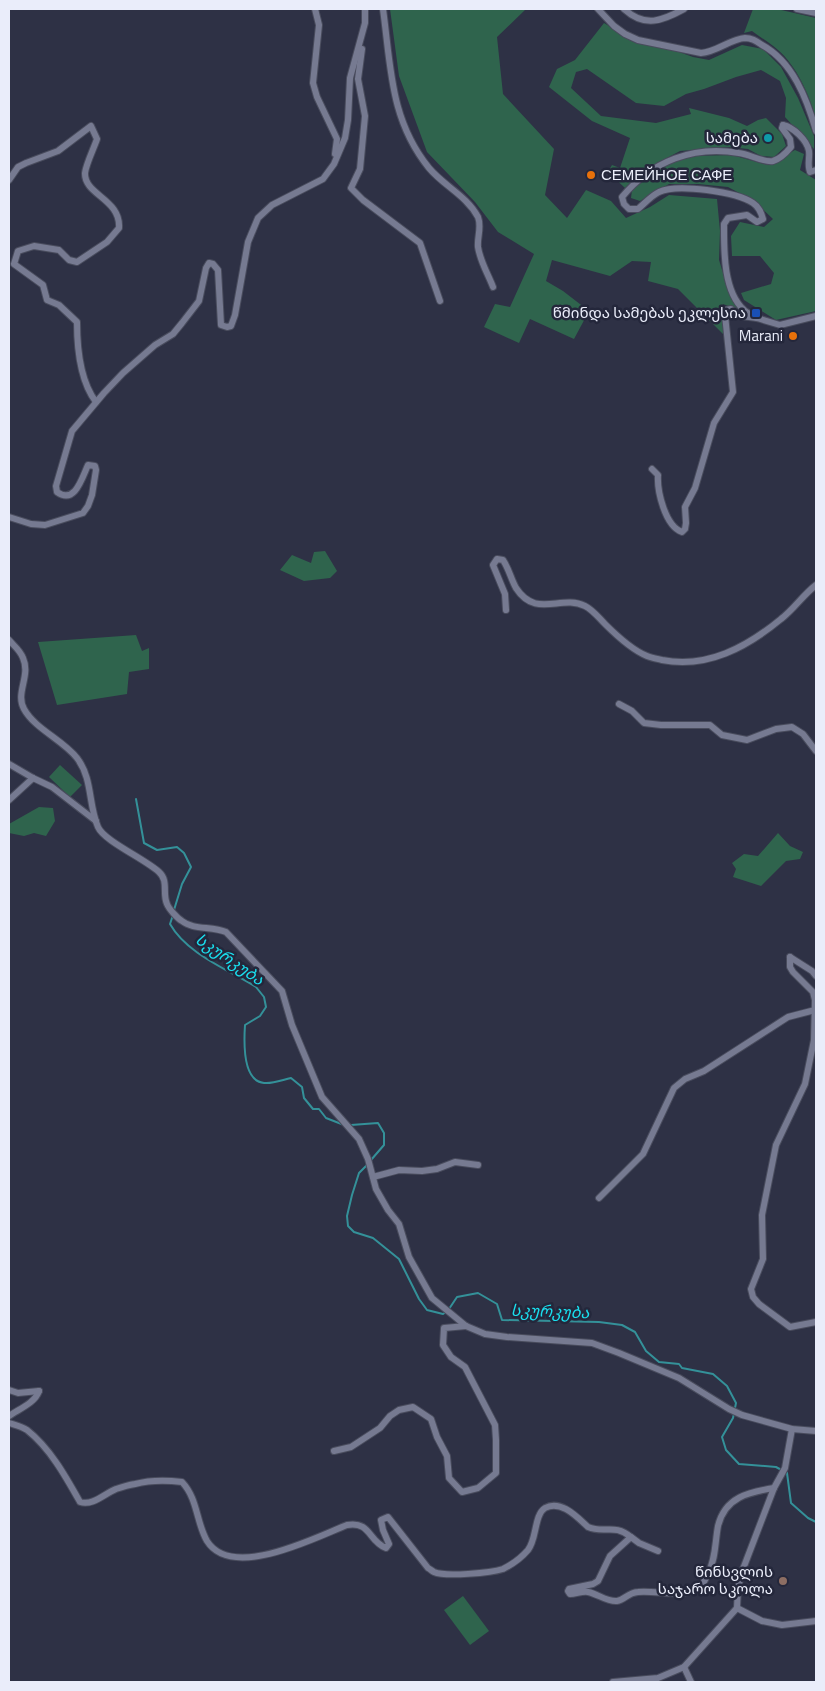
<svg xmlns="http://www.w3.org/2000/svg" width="825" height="1691" viewBox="0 0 825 1691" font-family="'Titillium Web','Noto Sans Georgian',sans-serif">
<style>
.green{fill:#2f644d}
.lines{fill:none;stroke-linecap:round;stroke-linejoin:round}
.stream{stroke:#349199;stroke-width:2}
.street-casing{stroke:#494c5d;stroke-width:8}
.street{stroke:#767a91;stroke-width:6}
.culture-dot{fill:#0f9aa8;stroke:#24273b;stroke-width:2}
.food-dot{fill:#e8710a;stroke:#24273b;stroke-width:2}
.transit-dot{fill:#1a4fb4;stroke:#24273b;stroke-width:2}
.education-dot{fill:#8d6e63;stroke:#24273b;stroke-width:2}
.labels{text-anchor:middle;stroke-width:5;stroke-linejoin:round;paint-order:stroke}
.poi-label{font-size:15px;fill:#eaedfa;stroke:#24273b;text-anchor:end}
.water-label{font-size:16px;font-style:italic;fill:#1adfee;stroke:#24273b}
</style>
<rect width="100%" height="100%" fill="#2e3145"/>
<!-- green -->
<g class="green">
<path d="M390,9h136l-29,28 6,57 51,55 -9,46 22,23 19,-28 25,11 15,17 24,-11 19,-12 48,4 3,32 -1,29 10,32 13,19 -19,-7 3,33 -48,-48 -30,-8 3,-19 -19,-1 -22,15 -58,-16 -6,21 17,10 26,20 -15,28 -44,-20 -11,24 -35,-16 11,-23 15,3 24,-53 -36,-22 -23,-30 -48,-50 -28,-76z"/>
<path d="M753,9h24l39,9v101c-6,-23 -20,-54 -38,-69 -8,-7 -18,-13 -26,-19l-8,2z"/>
<path d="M604,23l34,20 30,5 25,9 16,3 33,-15 21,4 18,18 17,31 16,38v13l-29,-32 1,-19 -6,-17 -19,-11 -25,7 -32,12 -18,5 -22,12 -28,-3 -49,-34 -11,3 -5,16 30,28 55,7 35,-9 -2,-6 40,10 18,8 11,-6 8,-2 16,16 4,12 -12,11 -13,-1 -13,-7 -19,-2 -49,4 -34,18 -21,19 -17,-16 4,-7 8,3 10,-30 -38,-17 -43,-34 8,-18 18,-9z"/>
<path d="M795,150l9,4 -4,16 16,10v131l-40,9 -32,-20 -3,-7 30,-9 3,-11 -14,-17h-28l-1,-20 9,-14 24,5 9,-8 -19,-18 -26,-14 -30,-3h-29l-29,17 -9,-3 1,-8 29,-23 29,-11 42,-1 36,10z"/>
<path d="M325,551l12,20 -7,7 -26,3 -24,-11 12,-15 19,8 3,-11z"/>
<path d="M136,635l6,16 7,-3v21l-20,3 -2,22 -70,11 -19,-63z"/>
<path d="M60,765l22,20 -12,12 -21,-20z"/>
<path d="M39,807l14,1 2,13 -9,15 -12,-3 -10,3 -15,-3v-9z"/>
<path d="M778,833l12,13 13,6 -3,7 -14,2 -25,25 -28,-9 3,-8 -4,-6 12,-9 14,2z"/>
<path d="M463,1596l26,35 -19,14 -26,-35z"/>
</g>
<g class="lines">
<!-- stream -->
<g class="stream">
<path d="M136,799l8,44 13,7 20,-3 7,6 7,14 -9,17 -8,26"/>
<path d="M173,915l-3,9c17,30 57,45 86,63l8,10 2,10 -6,9 -15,9c-1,15 -3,56 19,58 9,1 18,-3 27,-5l11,9 2,11 9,11h6l7,9 18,7"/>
<path d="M351,1125l27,-2 6,10v12l-13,15"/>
<path d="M368,1164l-9,9 -7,22 -5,21 1,10 6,6 19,6 26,21 20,40 8,11 16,4 3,-2"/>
<path d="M449,1309l8,-12 21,-4 19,11 5,16 97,2 23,3 13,7 11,19 13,11 20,2 3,4 31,6 14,12 9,17 -3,15 -11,19 4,13 13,14 37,3 11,6 4,30 17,15 8,4"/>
</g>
<!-- street casing -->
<g class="street-casing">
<g id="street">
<path d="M315,9l4,16 -6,58 4,14 20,42 -2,15"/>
<path d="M383,9c8,58 7,111 46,159 15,18 38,28 49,49 4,10 -1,20 0,30 2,14 10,27 15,40"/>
<path d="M598,9l16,17 11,8 13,6 63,13c16,-1 29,-14 44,-15 7,0 11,3 17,7 31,17 45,54 54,86"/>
<path d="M624,9c21,19 38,12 60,0"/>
<path d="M797,9l19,4"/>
<path d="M362,49l-4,30 7,37 -5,53 -9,19 12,12 57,43 20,58"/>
<path d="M783,125c10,2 24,15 26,26 1,7 -2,13 1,21l6,-2"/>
<path d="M9,180l9,-13 8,-4 32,-12 33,-25 6,13c-3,9 -11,25 -12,34 -1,22 36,26 34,55l-12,14 -30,20 -8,-2 -10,-10 -25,-4 -16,5 -4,13 29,21 4,15 12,5 18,17c0,26 3,59 19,80"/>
<path d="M757,318c-4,-3 -10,-5 -13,-8 -21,-19 -20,-60 -20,-86l4,-6 19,-3 10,7 6,-3c-2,-7 -4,-12 -10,-16 -16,-11 -76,-20 -94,-11 -7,3 -15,12 -21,17h-9l-5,-5 -2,-7c30,-36 72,-52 117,-44 10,1 25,10 34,8 7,-2 13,-8 18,-14l-1,-8 -8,-11 1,-3"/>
<path d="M652,469l6,6c-1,16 7,51 24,57l3,-3 1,-6 -1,-16 10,-19 19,-65 19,-31 -8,-77 1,-5 5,-1 10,7 16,2 23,7 36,-9"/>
<path d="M9,517l22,7 14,1 38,-12 5,-7 4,-11 4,-25 -1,-4 -7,-1c-6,13 -13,40 -31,27l-1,-6 16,-55 32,-38 19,-20 32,-28 18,-11 9,-11 17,-22 7,-33 3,-5 4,1 5,6 3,55 6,2 4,-1 4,-11 13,-73 10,-24 14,-13 51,-26 11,-15 11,-26 3,-18 2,-42 15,-55v-14"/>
<path d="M506,610l-1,-16 -12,-29 4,-6 6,1c6,9 8,19 13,28 20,31 45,6 69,18 8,4 14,12 20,18 12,12 27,26 42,32 5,2 11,3 15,4 45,9 85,-13 119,-41 13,-10 22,-24 35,-34"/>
<path d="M9,640c5,6 11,10 14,18 8,18 -8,35 1,51 11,20 39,31 53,49 16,21 11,46 21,69 6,14 47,32 61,45 10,9 3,21 8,32 2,5 10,14 15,17 11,9 30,5 44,11l56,59 10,34 30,72 37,42 9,20 8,30 12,21 11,14 10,33 23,41 34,28 19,8 22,3 85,6 27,10 60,25 50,31 13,6 50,14 24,2"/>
<path d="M619,704l13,7 12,12 17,2h49l12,10 25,5 29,-11 16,-2 11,7 13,17"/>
<path d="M9,764l24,14 19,9 44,34"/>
<path d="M9,800l24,-22"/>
<path d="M790,957v10l3,5 20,20 2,8 -1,40 -9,44 -29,61 -14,70 1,44 -12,30 2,8 6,7 31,23 26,-5"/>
<path d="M790,957l22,14 4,5"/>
<path d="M373,1177l26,-7 23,1 15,-2 18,-7 23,3"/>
<path d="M599,1198l44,-44 31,-66 11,-9 19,-8 84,-54 27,-7"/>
<path d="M9,1390l9,3 21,-2"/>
<path d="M9,1416c10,-7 26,-13 30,-25"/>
<path d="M9,1423c6,2 12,3 18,7 23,18 39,47 53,72 13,4 24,-8 36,-13 6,-2 13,-4 19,-5 15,-4 31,-4 47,-2 16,17 14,40 25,59 25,40 109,-4 140,-16 24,-4 21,16 39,23l3,-4 -6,-14 -2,-10 7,-3 40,51c2,1 4,3 6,4 11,5 57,1 69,-3 8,-4 19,-12 25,-19 9,-11 6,-35 17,-42 16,-9 33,10 43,19 17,7 26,-4 43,10"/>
<path d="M334,1451l17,-4 29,-19 10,-12 9,-6 14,-3 18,12 6,18 10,19 2,22 13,14 16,-4 18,-15v-33l-1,-15 -30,-58 -14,-10 -8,-12 1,-17 22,-2"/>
<path d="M658,1551l-19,-8 -8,-6 -21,19 -12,25 -5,3 -24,5 -1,2 2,3c6,0 12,-3 18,-2 10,2 19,10 29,9 8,-1 10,-8 21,-9 17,-2 44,6 60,-3 5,-3 7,-10 10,-15 8,-16 7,-32 10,-48 7,-29 31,-34 56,-38"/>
<path d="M737,1608l25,13 20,4 34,-4"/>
<path d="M684,1667l7,15"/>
<path d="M613,1682l45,-4 26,-11 53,-59 1,-21 5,-18 31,-81 11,-20 7,-39"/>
</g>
</g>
<!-- street -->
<use href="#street" class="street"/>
</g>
<!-- markers -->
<circle class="culture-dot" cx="768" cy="138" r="5"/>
<g class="food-dot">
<circle cx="591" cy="175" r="5"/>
<circle cx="793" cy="336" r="5"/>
</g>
<rect class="transit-dot" x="751" y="308" width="10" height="10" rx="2.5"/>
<circle class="education-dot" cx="783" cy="1581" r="5"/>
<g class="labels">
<!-- poi labels -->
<g class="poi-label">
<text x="758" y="143">სამება</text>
<text x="601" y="180" text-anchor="start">СЕМЕЙНОЕ САФЕ</text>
<text x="746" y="318">წმინდა სამებას ეკლესია</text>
<text x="783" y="341">Marani</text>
<text x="773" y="1577">წინსვლის<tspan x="773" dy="17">საჯარო სკოლა</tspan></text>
</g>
<!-- water labels -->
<g class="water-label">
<text transform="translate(230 959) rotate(34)" y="6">სკურკუბა</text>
<text transform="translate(550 1311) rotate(2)" y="6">სკურკუბა</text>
</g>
</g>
<!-- border -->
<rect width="825" height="1691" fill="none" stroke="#eaedfa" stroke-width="20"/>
</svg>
